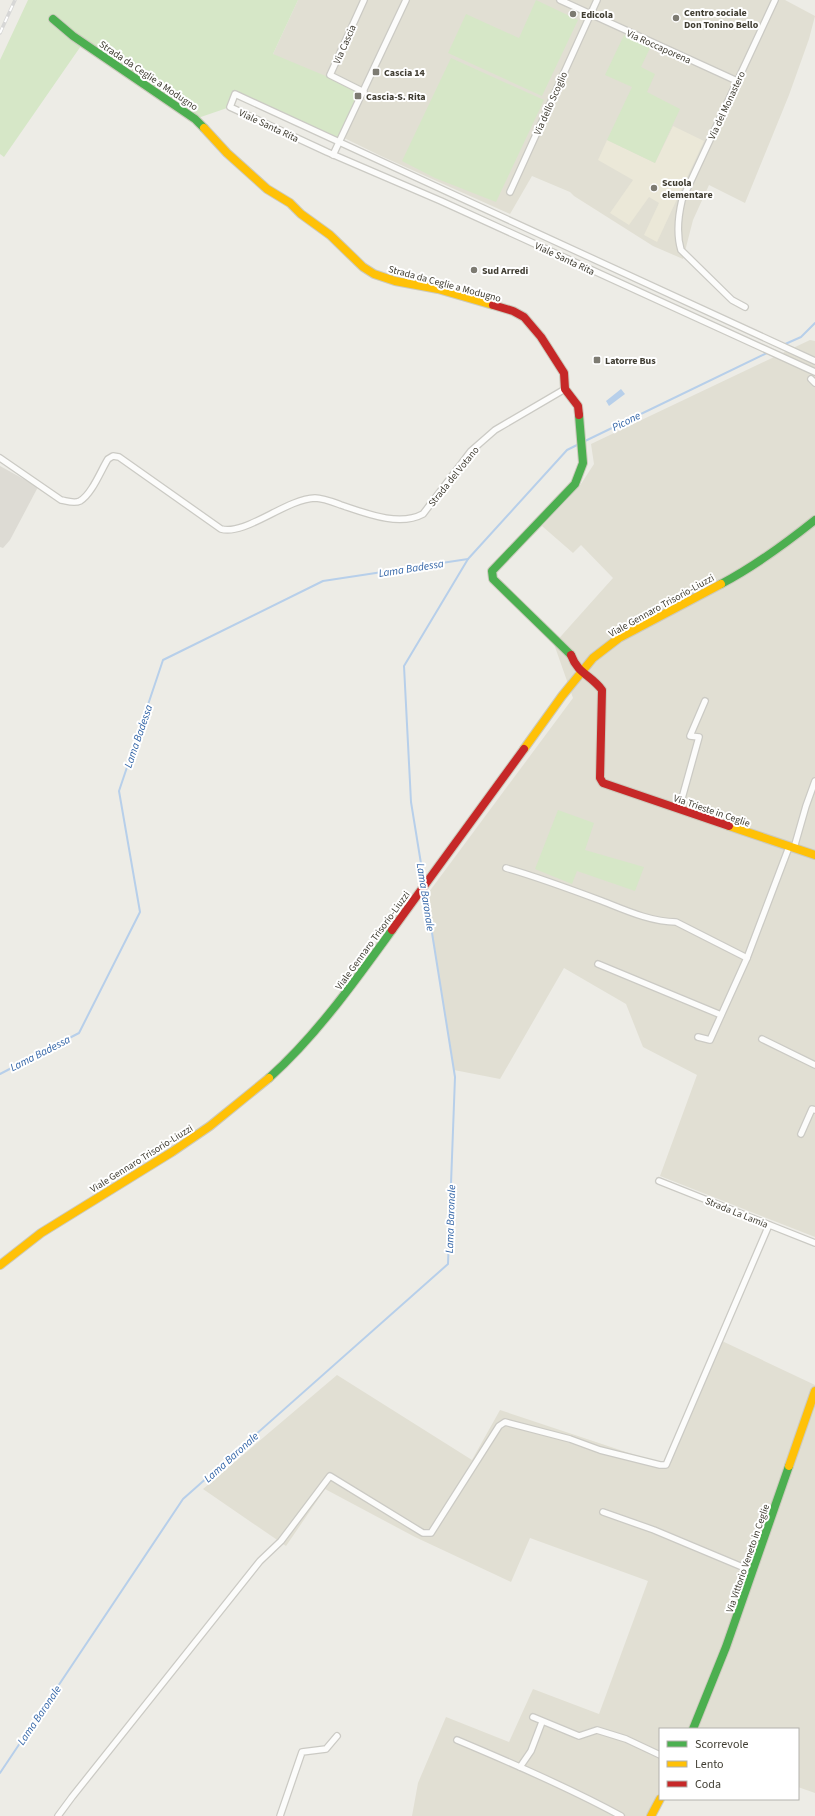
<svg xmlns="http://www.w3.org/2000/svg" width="815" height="1816" viewBox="0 0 815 1816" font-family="'Source Sans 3',sans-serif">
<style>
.residential{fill:#e1dfd3}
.industrial{fill:#dddbd4}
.education{fill:#ebe8d8}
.green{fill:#d6e7c7}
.water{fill:#b7cfea}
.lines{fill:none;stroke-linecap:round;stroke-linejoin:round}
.stream{stroke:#b7cfea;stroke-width:2}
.street-casing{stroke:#cbcac4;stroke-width:8}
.fast-casing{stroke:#cccabd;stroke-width:10}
.slow-casing{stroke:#cccabd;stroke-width:10}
.jam-casing{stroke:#cccabd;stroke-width:10}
.street{stroke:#fcfcfb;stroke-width:5.5}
.fast{stroke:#4caf50;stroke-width:8}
.slow{stroke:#ffc107;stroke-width:8}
.jam{stroke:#c62828;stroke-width:8}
.rail-casing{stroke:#d7d7d6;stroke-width:3.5}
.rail{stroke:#fff;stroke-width:2;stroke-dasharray:6;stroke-linecap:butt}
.poi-dot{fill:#7d7b72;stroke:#fff;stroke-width:1.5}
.labels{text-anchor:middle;stroke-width:4;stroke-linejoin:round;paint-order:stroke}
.poi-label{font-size:10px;font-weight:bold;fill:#413e33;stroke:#fff;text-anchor:start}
.street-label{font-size:10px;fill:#413e33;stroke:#fff}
.water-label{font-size:11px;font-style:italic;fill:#3365a7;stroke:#fff}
</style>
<rect width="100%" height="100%" fill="#edece6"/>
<!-- residential -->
<g class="residential">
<path d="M298,0h487l30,16 -6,23 -20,56 -44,108 -36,-18 -16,35 -10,39 -30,-13 -79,-50 -4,-4 -38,-16 -22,38 -129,-58 -45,-22 -63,-80z"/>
<path d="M810,340l5,1v896l-155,-61 37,-101 -54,-28 -17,-43 -62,-36 -64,111 -46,-9 -28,-174 147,-198 -19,-54 59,-66 -32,-33 -8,8 -31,-27 37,-39 15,-23 -3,-20z"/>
<path d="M722,1341l93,44v408l-17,-6v-58h-138v70l-8,17h-240l6,-33 28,-66 63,25 24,-53 66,25 49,-133 -118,-43 -19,44 -96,-45 -90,-48 -39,57 -83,-57 134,-114 135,85 28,-50 165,55z"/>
</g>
<!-- industrial -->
<path class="industrial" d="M0,466l38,21 -28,53 -7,8 -3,-1z"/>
<!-- education -->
<path class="education" d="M673,126l31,15 -47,101 -13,-7 15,-32 -10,-6 -20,28 -19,-12 23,-33 -35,-20 9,-20 48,23z"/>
<!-- green -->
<g class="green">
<path d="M28,0h270l-25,54 91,38 -26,51 -103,-49 -5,13 -35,12 -112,-76 -79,114 -4,-3v-94z"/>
<path d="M536,0l42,20 -36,76 -94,-43 18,-39 53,24z"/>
<path d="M624,35l26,13 -9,19 14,7 -8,18 33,17 -25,54 -48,-23 25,-53 -27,-12z"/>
<path d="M451,58l93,42 -48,102 -61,-24 -33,-17z"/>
<path d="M558,810l36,13 -9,27 59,17 -9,24 -58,-20 -5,13 -37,-15z"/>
</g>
<!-- water -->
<path class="water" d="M621,389l4,5 -16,12 -3,-5z"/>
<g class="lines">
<!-- stream -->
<g class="stream">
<path d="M783,345l18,-8 14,-14"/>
<path d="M583,442l186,-90"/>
<path d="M424,882l-13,-80 -7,-136 64,-107 99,-109 12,-6"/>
<path d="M0,1074l79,-41 61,-121 -21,-121 44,-131 160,-79 145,-22"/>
<path d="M0,1773l183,-274 265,-235 7,-187 -30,-188"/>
</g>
<!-- street casing -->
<g class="street-casing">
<g id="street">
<path d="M364,0l-34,75 34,17"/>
<path d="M560,0l177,81"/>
<path d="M333,155l73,-155"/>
<path d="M510,192l87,-192"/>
<path d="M745,307l-13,-7 -51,-50c-5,-17 -3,-33 1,-50l93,-200"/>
<path d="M815,361l-580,-267 -5,13 97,45 114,49 374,171"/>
<path d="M811,379l4,4"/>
<path d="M0,458l61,42c6,1 13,4 19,1 12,-7 21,-31 28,-42l5,-3 6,1 102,72c24,7 65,-30 94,-31 8,0 18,4 26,7 24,8 58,22 82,9l48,-63 24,-21 70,-41"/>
<path d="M679,809l20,-72 -9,-1 15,-35"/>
<path d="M794,848l12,-42 9,-25"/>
<path d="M506,868c32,9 64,21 96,33 23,9 49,21 74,21l71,36"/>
<path d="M598,964l123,51"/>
<path d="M698,1037l12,3 37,-82 42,-111"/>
<path d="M762,1039l53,26"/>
<path d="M801,1134l11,-25 3,1"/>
<path d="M659,1181l156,62"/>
<path d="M603,1512l51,18 98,41"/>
<path d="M533,1717l46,19 18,-6 29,9 34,16"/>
<path d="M457,1740c55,23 111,47 164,76"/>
<path d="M520,1767l11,-16 11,-29"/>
<path d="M58,1816l14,-19 188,-236 21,-20 49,-65 93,57h8l68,-107 6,-4 65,17 30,11 60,15h6l103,-240"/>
<path d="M280,1816l22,-64 24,-3 11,-13"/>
</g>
</g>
<!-- fast casing -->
<g class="fast-casing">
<g id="fast">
<path d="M53,19l20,17 122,83 9,9"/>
<path d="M721,584c34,-18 64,-40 94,-64"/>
<path d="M571,655l-78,-76 -1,-8 83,-87 8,-21 -4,-48"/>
<path d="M269,1078c47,-42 86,-97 123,-148"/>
<path d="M693,1729l33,-82 63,-181"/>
</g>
</g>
<!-- slow casing -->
<g class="slow-casing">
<g id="slow">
<path d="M204,128l23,25 40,36 23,14 11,11 29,21 33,32 11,7 21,7 43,8 55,16"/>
<path d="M524,749l38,-53 31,-38 26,-20 102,-54"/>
<path d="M729,826l86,29"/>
<path d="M0,1265l41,-32 131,-81 38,-26 59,-48"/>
<path d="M789,1466l26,-75"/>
<path d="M651,1816l9,-17"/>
</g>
</g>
<!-- jam casing -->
<g class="jam-casing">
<g id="jam">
<path d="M493,305l20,6 11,6 17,20 23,36 1,16 13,17 1,9"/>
<path d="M571,655c7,19 20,20 31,35l-2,88 3,5 126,43"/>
<path d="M392,930l132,-181"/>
</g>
</g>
<!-- street -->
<use href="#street" class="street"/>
<!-- fast -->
<use href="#fast" class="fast"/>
<!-- slow -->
<use href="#slow" class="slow"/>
<!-- jam -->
<use href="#jam" class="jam"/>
<!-- rail casing -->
<g class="rail-casing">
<path id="rail" d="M0,33l15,-33"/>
</g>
<!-- rail -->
<use href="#rail" class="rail"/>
</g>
<!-- markers -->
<g class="poi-dot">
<circle cx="573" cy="14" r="4"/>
<circle cx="676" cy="18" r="4"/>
<rect x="372" y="68" width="8" height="8" rx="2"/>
<rect x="354" y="92" width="8" height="8" rx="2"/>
<circle cx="654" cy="188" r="4"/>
<circle cx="474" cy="270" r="4"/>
<rect x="593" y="356" width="8" height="8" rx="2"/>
</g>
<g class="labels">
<!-- poi labels -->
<g class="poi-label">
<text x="684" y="16">Centro sociale<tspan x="684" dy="12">Don Tonino Bello</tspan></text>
<text x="581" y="18">Edicola</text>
<text x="384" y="76">Cascia 14</text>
<text x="366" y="100">Cascia-S. Rita</text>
<text x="662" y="186">Scuola<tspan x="662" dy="12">elementare</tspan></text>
<text x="482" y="274">Sud Arredi</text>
<text x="605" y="364">Latorre Bus</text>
</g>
<!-- street labels -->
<g class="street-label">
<text transform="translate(344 44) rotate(-66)" y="4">Via Cascia</text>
<text transform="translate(659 46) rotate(24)" y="4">Via Roccaporena</text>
<text transform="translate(149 75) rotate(34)" y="4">Strada da Ceglie a Modugno</text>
<text transform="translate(550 103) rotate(-66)" y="4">Via dello Scoglio</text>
<text transform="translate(726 105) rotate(-65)" y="4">Via del Monastero</text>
<text transform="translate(269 125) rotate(25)" y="4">Viale Santa Rita</text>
<text transform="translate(565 258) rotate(25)" y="4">Viale Santa Rita</text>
<text transform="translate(445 283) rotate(15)" y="4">Strada da Ceglie a Modugno</text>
<text transform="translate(453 476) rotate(-51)" y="4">Strada del Votano</text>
<text transform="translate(661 605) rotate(-29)" y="4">Viale Gennaro Trisorio-Liuzzi</text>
<text transform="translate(712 810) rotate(19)" y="4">Via Trieste in Ceglie</text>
<text transform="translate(372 940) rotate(-54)" y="4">Viale Gennaro Trisorio-Liuzzi</text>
<text transform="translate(141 1158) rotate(-32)" y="4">Viale Gennaro Trisorio-Liuzzi</text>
<text transform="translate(737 1212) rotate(22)" y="4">Strada La Lamia</text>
<text transform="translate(747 1558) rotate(-71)" y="4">Via Vittorio Veneto in Ceglie</text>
</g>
<!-- water labels -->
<g class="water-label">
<text transform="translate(626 421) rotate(-26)" y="4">Picone</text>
<text transform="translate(411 568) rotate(-9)" y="4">Lama Badessa</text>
<text transform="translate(138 736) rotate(-71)" y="4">Lama Badessa</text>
<text transform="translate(426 897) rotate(81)" y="4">Lama Baronale</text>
<text transform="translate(40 1053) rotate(-27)" y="4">Lama Badessa</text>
<text transform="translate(450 1219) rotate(-88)" y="4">Lama Baronale</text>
<text transform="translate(231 1457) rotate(-42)" y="4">Lama Baronale</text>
<text transform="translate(39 1715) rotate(-56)" y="4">Lama Baronale</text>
</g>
</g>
<!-- legend -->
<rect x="659" y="1728" width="140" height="72" fill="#ffffff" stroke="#b3b2ad"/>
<rect x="667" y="1741" width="20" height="6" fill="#4caf50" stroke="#b3b2ad"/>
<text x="695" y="1748" font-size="12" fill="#413e33">Scorrevole</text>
<rect x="667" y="1761" width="20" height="6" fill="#ffc107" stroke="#b3b2ad"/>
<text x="695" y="1768" font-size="12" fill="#413e33">Lento</text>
<rect x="667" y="1781" width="20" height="6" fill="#c62828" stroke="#b3b2ad"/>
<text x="695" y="1788" font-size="12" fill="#413e33">Coda</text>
</svg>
